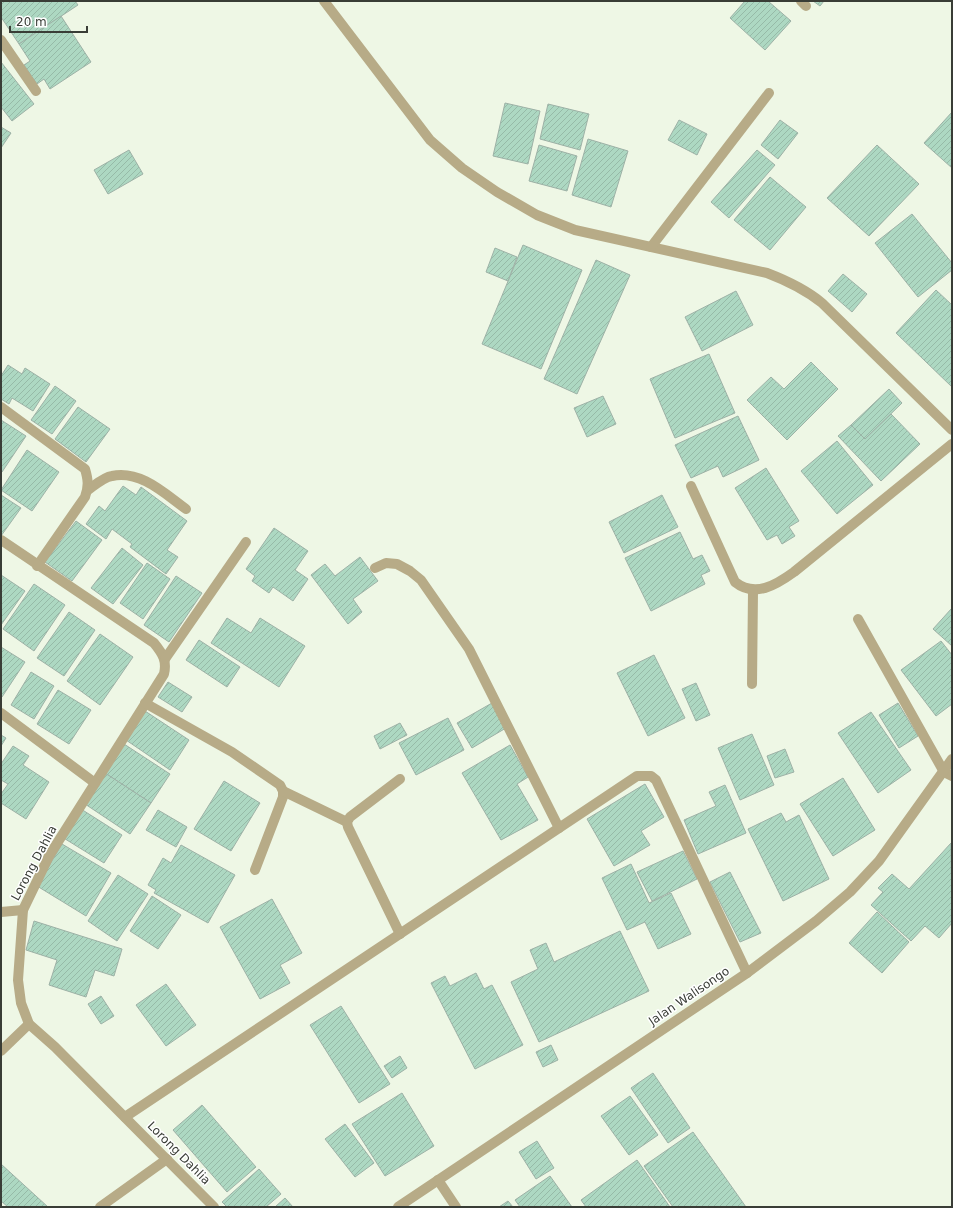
<svg xmlns="http://www.w3.org/2000/svg" width="953" height="1208" viewBox="0 0 953 1208" font-family="'DejaVu Sans',sans-serif">
<style>
.building{fill:url(#building-hatch);stroke:#9db1a6}
.lines{fill:none;stroke-linecap:round;stroke-linejoin:round}
.minor{stroke:#b7ab87;stroke-width:10}
.labels{text-anchor:middle;stroke-width:3;stroke-linejoin:round;paint-order:stroke}
.street-label{font-size:12px;fill:#393d36;stroke:#fff}
</style>
<defs>
<pattern id="building-hatch" width="6" height="6" patternUnits="userSpaceOnUse"><rect width="6" height="6" fill="#add8c2"/><path d="M-1 1l2-2M0 6l6-6M5 7l2-2" fill="none" stroke="#96baa7"/></pattern>
</defs>
<rect width="100%" height="100%" fill="#eef7e5"/>
<!-- building -->
<g class="building">
<path d="M1,1h74l3,4 -59,39 -18,-27z"/>
<path d="M745,1h23l23,20 -26,29 -35,-32z"/>
<path d="M813,1h11l-4,5z"/>
<path d="M61,16l30,46 -41,27 -6,-10 -7,5 -13,-19 6,-4 -11,-17z"/>
<path d="M1,62l33,42 -22,17 -11,-14z"/>
<path d="M505,103l35,8 -12,53 -35,-8z"/>
<path d="M548,104l41,10 -9,36 -40,-11z"/>
<path d="M952,112v56l-28,-25z"/>
<path d="M679,120l28,14 -10,21 -29,-15z"/>
<path d="M780,120l18,13 -20,26 -17,-14z"/>
<path d="M1,127l10,6 -10,15z"/>
<path d="M588,139l40,12 -17,56 -39,-12z"/>
<path d="M539,145l38,11 -10,35 -38,-10z"/>
<path d="M877,145l42,39 -50,52 -42,-38z"/>
<path d="M129,150l14,24 -35,20 -14,-24z"/>
<path d="M757,150l18,15 -46,53 -18,-16z"/>
<path d="M770,177l36,30 -36,43 -36,-30z"/>
<path d="M912,214l40,49v7l-34,27 -43,-54z"/>
<path d="M523,245l59,25 -41,99 -59,-25z"/>
<path d="M495,248l22,9 -9,24 -22,-9z"/>
<path d="M596,260l34,15 -53,119 -33,-15z"/>
<path d="M843,274l24,20 -15,18 -24,-21z"/>
<path d="M936,290l16,15v82l-56,-54z"/>
<path d="M736,291l17,34 -51,26 -17,-34z"/>
<path d="M709,354l26,59 -60,25 -25,-59z"/>
<path d="M811,362l27,27 -51,51 -40,-40 24,-23 13,12z"/>
<path d="M8,365l14,9 3,-6 25,16 -17,27 -21,-13 -3,6 -8,-5v-23z"/>
<path d="M55,386l21,15 -24,33 -21,-14z"/>
<path d="M889,389l13,14 -37,36 -14,-14z"/>
<path d="M603,396l13,28 -29,13 -13,-29z"/>
<path d="M78,407l32,22 -24,33 -31,-23z"/>
<path d="M891,414l29,30 -39,37 -43,-45 13,-11 14,14z"/>
<path d="M738,416l21,44 -36,17 -5,-11 -27,12 -16,-33z"/>
<path d="M1,420l25,16 -24,36 -1,-1z"/>
<path d="M837,441l36,44 -36,29 -36,-43z"/>
<path d="M27,450l32,22 -27,39 -31,-21z"/>
<path d="M766,468l33,53 -10,6 6,9 -13,8 -5,-9 -10,5 -32,-52z"/>
<path d="M123,486l13,9 5,-8 46,34 -20,29 11,7 -12,17 -36,-27 2,-3 -20,-15 -6,10 -20,-15 13,-18 6,5z"/>
<path d="M1,495l20,13 -20,28z"/>
<path d="M662,495l16,32 -54,26 -15,-31z"/>
<path d="M76,521l26,19 -30,41 -27,-19z"/>
<path d="M274,528l34,23 -13,19 13,9 -15,22 -20,-14 -4,6 -17,-12 3,-5 -9,-7z"/>
<path d="M680,532l13,27 9,-4 8,16 -9,4 4,9 -54,27 -26,-53z"/>
<path d="M122,548l21,17 -30,39 -22,-16z"/>
<path d="M360,557l18,24 -25,18 9,13 -14,12 -37,-49 14,-11 10,12z"/>
<path d="M147,563l23,16 -27,40 -23,-16z"/>
<path d="M1,575l24,16 -24,34z"/>
<path d="M176,576l26,17 -33,49 -25,-17z"/>
<path d="M34,584l31,21 -31,46 -31,-22z"/>
<path d="M952,608v38l-19,-17z"/>
<path d="M69,612l26,18 -31,46 -27,-18z"/>
<path d="M227,618l24,15 9,-15 45,28 -26,41 -68,-44z"/>
<path d="M100,634l33,23 -33,48 -33,-24z"/>
<path d="M199,640l41,27 -13,20 -41,-27z"/>
<path d="M941,641l11,14v49l-16,12 -35,-46z"/>
<path d="M1,647l24,15 -23,35 -1,-1z"/>
<path d="M654,655l31,63 -37,18 -31,-63z"/>
<path d="M31,672l23,14 -20,33 -23,-14z"/>
<path d="M168,682l24,15 -10,15 -24,-15z"/>
<path d="M696,683l14,32 -14,6 -14,-32z"/>
<path d="M58,690l33,20 -22,34 -32,-20z"/>
<path d="M492,703l14,25 -34,20 -15,-25z"/>
<path d="M898,703l20,33 -19,12 -20,-33z"/>
<path d="M145,711l44,29 -19,30 -44,-30z"/>
<path d="M871,712l40,58 -33,23 -40,-60z"/>
<path d="M448,718l16,32 -48,25 -17,-32z"/>
<path d="M400,723l7,12 -27,14 -6,-13z"/>
<path d="M752,734l22,51 -34,15 -22,-52z"/>
<path d="M1,735l5,3 -5,8z"/>
<path d="M124,744l46,30 -19,29 -46,-30z"/>
<path d="M510,745l18,32 -11,7 21,36 -37,20 -39,-67z"/>
<path d="M13,746l16,10 -6,9 26,17 -23,37 -25,-16v-9l7,-10 -7,-4v-16z"/>
<path d="M785,749l9,23 -19,6 -8,-22z"/>
<path d="M105,773l46,30 -21,31 -45,-30z"/>
<path d="M843,778l32,52 -42,26 -33,-52z"/>
<path d="M224,781l36,22 -29,48 -37,-22z"/>
<path d="M645,784l19,33 -23,14 9,14 -36,21 -27,-47z"/>
<path d="M725,785l21,48 -48,21 -14,-34 32,-14 -7,-14z"/>
<path d="M81,809l41,26 -18,28 -42,-26z"/>
<path d="M158,810l29,17 -11,20 -30,-17z"/>
<path d="M781,813l5,9 13,-7 30,64 -46,22 -35,-72z"/>
<path d="M951,843l1,80 -13,15 -14,-12 -14,15 -40,-36 12,-13 -5,-4 14,-14 17,15z"/>
<path d="M62,844l49,29 -25,43 -49,-30z"/>
<path d="M181,845l54,30 -27,48 -54,-30 2,-3 -8,-5 15,-27 8,5z"/>
<path d="M683,851l14,28 -45,22 -15,-29z"/>
<path d="M631,864l18,39 22,-10 20,41 -33,15 -13,-27 -18,8 -25,-52z"/>
<path d="M730,872l31,61 -21,9 -30,-60z"/>
<path d="M118,875l30,19 -31,47 -29,-20z"/>
<path d="M152,896l29,19 -23,34 -28,-18z"/>
<path d="M272,899l30,54 -22,12 10,18 -30,16 -40,-72z"/>
<path d="M877,912l32,30 -27,31 -33,-30z"/>
<path d="M34,921l88,28 -8,27 -19,-6 -9,27 -37,-12 8,-25 -31,-10z"/>
<path d="M620,931l29,60 -110,51 -28,-60 27,-13 -8,-19 16,-7 8,19z"/>
<path d="M476,973l8,16 8,-4 31,60 -48,24 -44,-86 14,-7 5,10z"/>
<path d="M166,984l30,41 -30,21 -30,-41z"/>
<path d="M101,996l13,20 -13,8 -13,-20z"/>
<path d="M341,1006l49,78 -31,19 -49,-78z"/>
<path d="M551,1045l7,15 -15,7 -7,-15z"/>
<path d="M400,1056l7,12 -15,10 -8,-12z"/>
<path d="M653,1073l37,55 -22,15 -37,-55z"/>
<path d="M402,1093l32,53 -49,30 -33,-52z"/>
<path d="M630,1096l28,39 -29,20 -28,-39z"/>
<path d="M202,1105l54,62 -29,25 -54,-62z"/>
<path d="M345,1124l29,39 -19,14 -30,-38z"/>
<path d="M693,1132l53,75h-73l-29,-41z"/>
<path d="M537,1141l17,27 -18,11 -17,-27z"/>
<path d="M637,1160l33,47h-84l-5,-7z"/>
<path d="M1,1164l47,43h-40l-7,-6z"/>
<path d="M259,1169l22,25 -15,13h-39l-5,-5z"/>
<path d="M550,1176l22,31h-52l-5,-7z"/>
<path d="M285,1198l8,9h-18z"/>
<path d="M508,1201l5,6h-14z"/>
</g>
<g class="lines">
<!-- minor -->
<g class="minor">
<path d="M324,1l106,139 32,28 35,24 40,23 38,15 192,43c21,8 38,16 55,30l130,127"/>
<path d="M801,1l5,5"/>
<path d="M1,40l35,51"/>
<path d="M651,247l118,-154"/>
<path d="M1,407l84,62c3,10 4,17 0,28l-48,69"/>
<path d="M691,486l44,96c20,16 41,3 59,-10l158,-128"/>
<path d="M88,490c7,-5 16,-13 24,-14 29,-6 53,18 74,33"/>
<path d="M1,540l153,103c9,11 13,18 10,31l-115,182 -26,54 -5,70 3,23 8,21 26,23 159,160"/>
<path d="M375,568l11,-5 11,1 13,7 11,9 48,69 90,179"/>
<path d="M858,619l86,153 8,4"/>
<path d="M165,659l81,-117"/>
<path d="M752,684l1,-93"/>
<path d="M145,703l87,49 48,33 3,6v6l-28,73"/>
<path d="M1,713l94,70"/>
<path d="M283,791l64,31"/>
<path d="M1,912l22,-2"/>
<path d="M400,934l-52,-107 -1,-5 3,-5 50,-38"/>
<path d="M1,1051l28,-27"/>
<path d="M125,1117l512,-341h14l5,4 91,193"/>
<path d="M438,1180l18,27"/>
<path d="M100,1207l67,-48"/>
<path d="M398,1207l349,-234 69,-52 34,-29 29,-31 73,-102"/>
</g>
</g>
<g class="labels">
<!-- street labels -->
<g class="street-label">
<text transform="translate(34 863) rotate(-62)" y="4">Lorong Dahlia</text>
<text transform="translate(689 996) rotate(-34)" y="4">Jalan Walisongo</text>
<text transform="translate(179 1153) rotate(45)" y="4">Lorong Dahlia</text>
</g>
</g>
<!-- border -->
<rect width="953" height="1208" fill="none" stroke="#393d36" stroke-width="4"/>
<!-- scale -->
<path d="M10 26v6h77v-6" fill="none" stroke="#393d36" stroke-width="2"/>
<text x="16" y="26" font-size="12" fill="#393d36" stroke="#ffffff" stroke-width="3" paint-order="stroke">20 m</text>
</svg>
